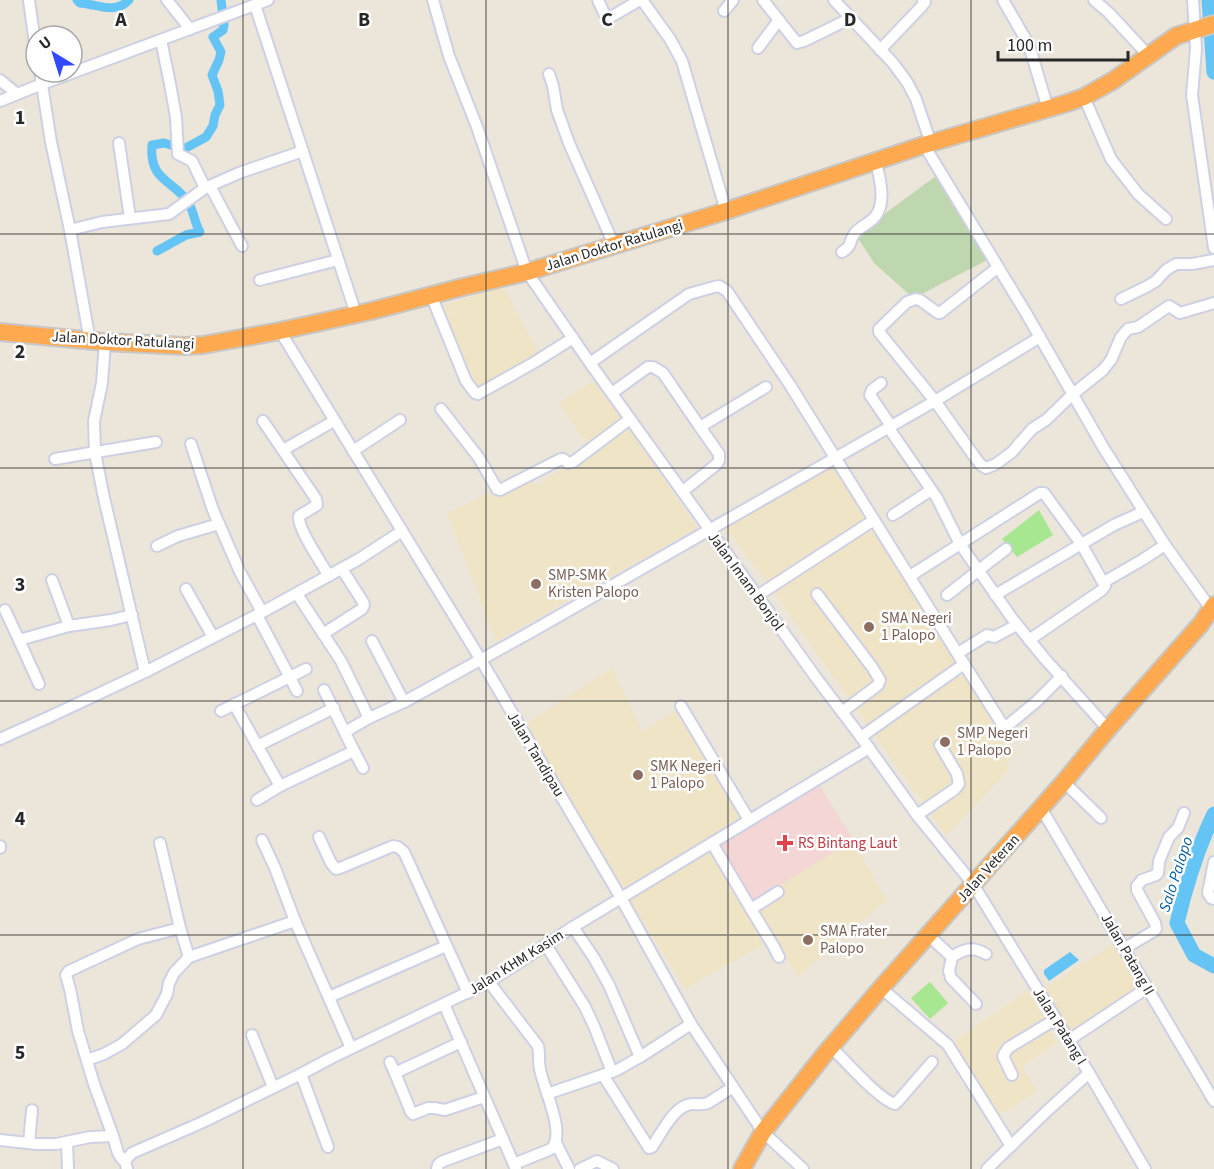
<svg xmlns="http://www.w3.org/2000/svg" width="1214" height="1169" viewBox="0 0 1214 1169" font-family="'Source Sans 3',sans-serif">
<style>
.education{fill:#efe5c6}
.medical{fill:#f4d6d5}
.green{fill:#a7e791}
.cemetery{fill:#bfd7af}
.water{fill:#64c4f6}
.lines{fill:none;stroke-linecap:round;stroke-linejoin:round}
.canal{stroke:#64c4f6;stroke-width:9}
.river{stroke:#64c4f6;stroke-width:15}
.minor-casing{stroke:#ced0e3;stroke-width:14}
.highway-casing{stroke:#c7c7c7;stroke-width:20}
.minor{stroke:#fff;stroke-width:10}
.highway{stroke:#ffaa51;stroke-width:16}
.grid{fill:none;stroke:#282828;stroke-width:1.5;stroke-opacity:0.55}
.education-dot{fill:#8d6e63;stroke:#fff;stroke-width:2}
.health-dot{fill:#e0444e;stroke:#fff;stroke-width:2}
.labels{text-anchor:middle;stroke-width:5;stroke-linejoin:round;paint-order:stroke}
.street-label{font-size:15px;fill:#282828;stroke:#fff}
.education-label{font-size:15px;fill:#785e54;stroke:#fff;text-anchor:start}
.health-label{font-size:15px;fill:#be3a42;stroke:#fff;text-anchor:start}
.water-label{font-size:16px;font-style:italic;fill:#055ea0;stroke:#fff}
.grid-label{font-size:20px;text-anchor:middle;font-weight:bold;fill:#282828;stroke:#fff;stroke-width:5;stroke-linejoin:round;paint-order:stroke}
</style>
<rect width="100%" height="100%" fill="#ece5d9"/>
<!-- education -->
<g class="education">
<path d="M503,286l38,72 -68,36 -36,-86z"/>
<path d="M593,381l34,45 70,102 -201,113 -49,-128 82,-38 7,11 55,-36 -32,-47z"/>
<path d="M837,463l123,204 57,87 -12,10 5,5 -64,67 -175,-248 -46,-61z"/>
<path d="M612,668l30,63 40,-24 64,111 -119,75 -101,-169z"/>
<path d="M853,840l34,60 -89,77 -46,-74z"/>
<path d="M710,850l56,93 -81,46 -55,-89z"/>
<path d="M1117,942l30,51 -76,41 -28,-45z"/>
<path d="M1028,990l30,53 -36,24 16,24 -40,25 -51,-70z"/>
</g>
<!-- medical -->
<path class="medical" d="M819,784l34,56 -101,63 -34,-56z"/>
<!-- green -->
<g class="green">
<path d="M1039,510l14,25 -36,22 -15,-18z"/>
<path d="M930,982l18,21 -18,16 -19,-21z"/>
</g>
<!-- cemetery -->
<path class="cemetery" d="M936,176l51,84 -69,36h-7l-37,-33 -18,-28z"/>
<!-- water -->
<path class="water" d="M1070,952l9,8 -30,21 -5,-7v-4z"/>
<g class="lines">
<!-- canal -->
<g class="canal">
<path d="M77,0l3,3c17,1 35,12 49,-3"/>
<path d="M157,251l29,-16 14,-3c-6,-10 -6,-21 -12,-30 -16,-23 -39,-21 -36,-57l12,-2 20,6 22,-12 7,-11 2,-11 5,-10 -2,-14 -6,-16 7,-15 2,-8 -8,-15 10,-7 1,-5 -3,-25"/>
</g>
<!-- river -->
<g class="river">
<path d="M1209,0l5,72"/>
<path d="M1214,814c-17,35 -28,71 -37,109l17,32 20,11"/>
</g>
<!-- minor casing -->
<g class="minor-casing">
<g id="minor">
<path d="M29,0l7,51"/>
<path d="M167,0l23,29"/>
<path d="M433,0l16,56 28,71 50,145 63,91 227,316 44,58 56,78 56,69 116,189 56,96"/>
<path d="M598,0l6,13 5,5 31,-18"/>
<path d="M642,0l28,39 12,22 44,150"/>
<path d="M763,0l34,43 7,-2 47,-23"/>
<path d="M834,0l59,63 14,19 9,17 15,45"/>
<path d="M1003,0l26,45 19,64"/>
<path d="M1094,0l15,13 39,42"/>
<path d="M1193,0l3,49 -4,46 22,153"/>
<path d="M255,5l101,309"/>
<path d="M724,11l9,-11"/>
<path d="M161,40l9,44 6,33 2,37 14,7 13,27"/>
<path d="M758,48l21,-28"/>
<path d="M880,50l42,-44 3,-4 -2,-2"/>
<path d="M40,72l11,70 19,88 20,111"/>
<path d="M549,74l4,12 4,24 12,33 45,102"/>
<path d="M0,80l17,14"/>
<path d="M1084,97l27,62 27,35 28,25"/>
<path d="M0,101l42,-17 226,-84"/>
<path d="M119,143l11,75"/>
<path d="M924,145l102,168 77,134 62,98 46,64"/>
<path d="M210,186l32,60"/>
<path d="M70,230l32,-8 67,-8 36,-26 34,-15 64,-22"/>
<path d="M842,252c12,-7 6,-11 13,-19 5,-6 13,-9 19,-15 13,-14 6,-39 2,-56"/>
<path d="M997,268l-57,45h-2l-18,-13 -4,-1 -9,3 -28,27v3l56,69 39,55 7,9 5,3 10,-4 16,-12 20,-23 14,-9 27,-26 30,-24 8,-10 10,-23 7,-8 10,-2 31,-21 11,7 34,-10"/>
<path d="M260,280l78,-20"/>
<path d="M431,295l35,86 9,12 3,1 57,-32 38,-24"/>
<path d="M1121,299l25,-12 10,-6 10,-11 10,-6h16l22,-4"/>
<path d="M280,331l201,329 140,238 70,126 72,108 40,37"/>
<path d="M105,342l-3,41 -8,38 1,32 9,45 41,174"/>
<path d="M590,363l99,-69 25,-7 5,-1 8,5 63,94 84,135 -117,76"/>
<path d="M881,383l-9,7 -2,5 21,31"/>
<path d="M612,393l36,-26h5l10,6 37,54 66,-40"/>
<path d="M441,409l38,49 18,31 3,1 61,-31h2l5,4 5,-1 57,-43"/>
<path d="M263,421l53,78 1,6 -18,11c-2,12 23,48 30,60"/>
<path d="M888,427l49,71 23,46 54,77 31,38 63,70"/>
<path d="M191,444l22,66 27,62 22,40"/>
<path d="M283,450l51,-29"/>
<path d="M353,451l47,-31"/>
<path d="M55,459l101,-17"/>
<path d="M683,491l34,-27 2,-4v-6l-19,-27"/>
<path d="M893,515l38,-25"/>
<path d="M157,546l21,-10 41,-12"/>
<path d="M910,576l130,-83h4l38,52 23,41 -3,4 -73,50"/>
<path d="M52,580l17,46"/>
<path d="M1104,582l38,-22 23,-15"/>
<path d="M186,589l27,48"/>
<path d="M297,594l44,67 28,57"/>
<path d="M817,594l55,73 8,13 -2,5 -36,27"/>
<path d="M947,595l59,-46"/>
<path d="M995,595l119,-70 29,-13"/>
<path d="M5,610l14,30"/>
<path d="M257,615l40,76"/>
<path d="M323,634l39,-25 2,-4 -1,-3 -21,-33"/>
<path d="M372,641l32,61"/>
<path d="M958,653l29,-18 7,2 23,-12"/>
<path d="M964,664l40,63 3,-1 29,-24 26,-26"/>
<path d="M39,684l-20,-44 50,-14 42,-6 21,-5"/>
<path d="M234,704l46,82 74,-35 -30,-61"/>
<path d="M681,706l68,114"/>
<path d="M221,711l85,-42"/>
<path d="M345,732l24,-14 35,-16 125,-69 406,-232 105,-64"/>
<path d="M861,737l103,-73 -90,-144"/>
<path d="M0,739l47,-21 98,-46 112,-57 102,-56 43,-28"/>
<path d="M257,746l77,-38"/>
<path d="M354,751l9,17"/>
<path d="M1064,782l37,36"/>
<path d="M257,800l23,-14"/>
<path d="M1041,808l173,293"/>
<path d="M917,815l38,-26 4,-5 -2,-10 -17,-29"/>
<path d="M319,837l12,26 5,6 4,-1 53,-22 5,1 6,5 64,141"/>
<path d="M262,840l13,28 20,53"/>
<path d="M160,843l20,85"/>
<path d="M712,843l39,66 27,-17"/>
<path d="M0,846v2"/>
<path d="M1214,862l-6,31 3,5 3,1"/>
<path d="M751,909l23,38 5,10"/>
<path d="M573,927l21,31 15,27 31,72 51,-33"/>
<path d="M928,935l24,22 -3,14 2,7 25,26"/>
<path d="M546,945l39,62 9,19 18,46"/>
<path d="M1125,948l29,-17 2,-2 -1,-6 -18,-33v-4l5,-6 14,-5 2,-2 1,-12 10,-24 9,-9 6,-15"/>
<path d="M952,957c12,-8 20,-11 34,-3"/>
<path d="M489,982l49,64c2,8 0,15 2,23 3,19 27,65 11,80l-37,15"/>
<path d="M881,988l67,57 63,101"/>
<path d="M329,997l117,-51"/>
<path d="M444,1004l72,165"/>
<path d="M252,1035l21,52"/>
<path d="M1069,1040l78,-52"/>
<path d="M831,1047c14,13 47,52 64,57l4,-4 33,-38"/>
<path d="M87,1060l17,-6 18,-10 34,-29 11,-21 2,-11 5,-10 15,-16"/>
<path d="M390,1062l5,11 66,-31"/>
<path d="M395,1073l16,39 2,2 15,-6h6l11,2 39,-13"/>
<path d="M301,1074l27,73"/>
<path d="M603,1075l46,73 3,-1c8,-12 20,-36 33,-41 7,-4 15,0 23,-3l25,-16"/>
<path d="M1012,1075l-9,-19 5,-8 48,-29"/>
<path d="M547,1094l70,-24 23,-13"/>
<path d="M0,1140l37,4h19l34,-7 23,-1"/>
<path d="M67,1142l1,27"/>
<path d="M29,1143l3,-33"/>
<path d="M556,1143l13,26"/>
<path d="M125,1161l-3,-2 -4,-6 -5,-17 -19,-52 -16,-53 -8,-42 -4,-14 3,-4 69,-32 42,-11 9,29 106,-36 56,127"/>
<path d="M127,1169l-2,-8 7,-8 71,-31 98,-48 30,-16 158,-76 84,-55 296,-179"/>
<path d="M437,1169l1,-4 3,-3 62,-23"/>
<path d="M580,1169l17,-8 16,8"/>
<path d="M987,1169l60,-58 42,-38"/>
</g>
</g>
<!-- highway casing -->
<g class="highway-casing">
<g id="highway">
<path d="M0,332l105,10 80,4 18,-1 77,-14 91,-20 92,-24 64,-15 199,-61 198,-66 143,-42 17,-6 30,-17 62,-44 38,-12"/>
<path d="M742,1169l21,-37 61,-77 57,-67 183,-206 44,-53 92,-104 14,-20"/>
</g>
</g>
<!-- minor -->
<use href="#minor" class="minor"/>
<!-- highway -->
<use href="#highway" class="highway"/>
</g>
<!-- grid -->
<path class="grid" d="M243,0v1169M486,0v1169M728,0v1169M971,0v1169M0,234h1214M0,468h1214M0,701h1214M0,935h1214"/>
<!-- markers -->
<g class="education-dot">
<circle cx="536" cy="584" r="6"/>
<circle cx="869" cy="627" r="6"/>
<circle cx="945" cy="742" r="6"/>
<circle cx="638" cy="775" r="6"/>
<circle cx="808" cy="940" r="6"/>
</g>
<path class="health-dot" d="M782 834h6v6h6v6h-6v6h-6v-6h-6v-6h6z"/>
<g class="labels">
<!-- street labels -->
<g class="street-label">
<text transform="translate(614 245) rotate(-17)" y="5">Jalan Doktor Ratulangi</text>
<text transform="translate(123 340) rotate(3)" y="5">Jalan Doktor Ratulangi</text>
<text transform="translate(746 581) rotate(54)" y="5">Jalan Imam Bonjol</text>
<text transform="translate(536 754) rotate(59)" y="5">Jalan Tandipau</text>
<text transform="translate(988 868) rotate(-48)" y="5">Jalan Veteran</text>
<text transform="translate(1128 954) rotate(60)" y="5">Jalan Patang II</text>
<text transform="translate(516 962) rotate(-32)" y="5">Jalan KHM Kasim</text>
<text transform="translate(1060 1026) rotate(58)" y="5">Jalan Patang I</text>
</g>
<!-- education labels -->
<g class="education-label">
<text x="548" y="580">SMP-SMK<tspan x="548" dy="17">Kristen Palopo</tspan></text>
<text x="881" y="623">SMA Negeri<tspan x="881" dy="17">1 Palopo</tspan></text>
<text x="957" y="738">SMP Negeri<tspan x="957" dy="17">1 Palopo</tspan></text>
<text x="650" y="771">SMK Negeri<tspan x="650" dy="17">1 Palopo</tspan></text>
<text x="820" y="936">SMA Frater<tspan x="820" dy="17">Palopo</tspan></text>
</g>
<!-- health labels -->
<g class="health-label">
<text x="798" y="848">RS Bintang Laut</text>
</g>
<!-- water labels -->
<g class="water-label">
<text transform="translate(1175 874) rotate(-72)" y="6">Salo Palopo</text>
</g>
</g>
<g class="grid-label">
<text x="121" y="26">A</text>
<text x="364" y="26">B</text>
<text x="607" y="26">C</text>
<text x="850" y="26">D</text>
<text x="20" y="124">1</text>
<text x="20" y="358">2</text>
<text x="20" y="591">3</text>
<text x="20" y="825">4</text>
<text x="20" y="1059">5</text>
</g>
<!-- north arrow -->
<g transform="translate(54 54) rotate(322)"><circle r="28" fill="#ffffff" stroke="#a9a9a9" stroke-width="1.5"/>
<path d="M0-4.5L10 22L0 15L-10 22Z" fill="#3349ff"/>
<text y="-9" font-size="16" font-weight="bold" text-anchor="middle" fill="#282828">U</text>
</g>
<!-- scale -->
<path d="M998 51v9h130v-9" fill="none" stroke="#282828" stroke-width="3"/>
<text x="1007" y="51" font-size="18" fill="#282828" stroke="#ffffff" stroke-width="4.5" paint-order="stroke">100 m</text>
</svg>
